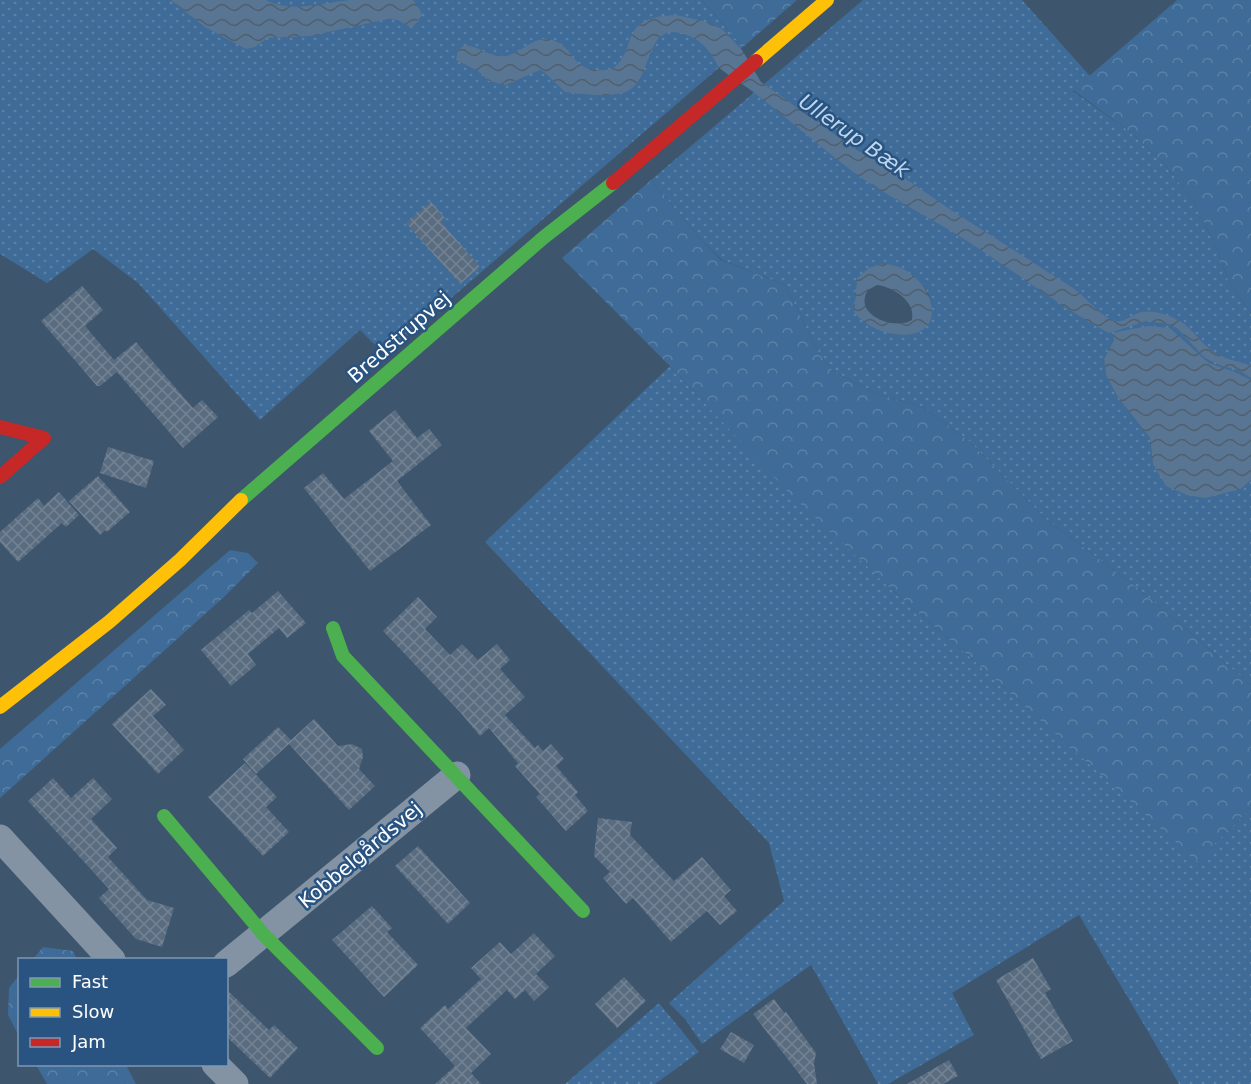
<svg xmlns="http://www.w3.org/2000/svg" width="1251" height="1084" viewBox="0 0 1251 1084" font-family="'DejaVu Sans',sans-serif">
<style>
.grass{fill:url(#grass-dots);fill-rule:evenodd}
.forest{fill:url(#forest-crowns)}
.water{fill:url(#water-waves);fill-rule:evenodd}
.building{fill:url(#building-cross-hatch)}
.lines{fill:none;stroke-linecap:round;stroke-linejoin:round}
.street{stroke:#8393a3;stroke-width:27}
.fast{stroke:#4caf50;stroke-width:14}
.slow{stroke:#ffc107;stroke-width:14}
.jam{stroke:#c62828;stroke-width:14}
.labels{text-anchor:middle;stroke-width:5;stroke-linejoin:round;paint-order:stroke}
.street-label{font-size:20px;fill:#fff;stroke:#295481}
.water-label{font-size:21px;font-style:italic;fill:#bdd6ed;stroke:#295481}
</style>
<defs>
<pattern id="grass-dots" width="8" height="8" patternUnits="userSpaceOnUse" patternTransform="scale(1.5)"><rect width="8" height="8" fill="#3e6b97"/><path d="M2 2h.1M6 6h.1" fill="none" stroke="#5b81a7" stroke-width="1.8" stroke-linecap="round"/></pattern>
<pattern id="forest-crowns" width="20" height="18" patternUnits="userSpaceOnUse" patternTransform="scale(1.5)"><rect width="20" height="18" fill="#3e6b97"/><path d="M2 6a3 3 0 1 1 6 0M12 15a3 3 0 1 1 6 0" fill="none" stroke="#5b81a7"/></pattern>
<pattern id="water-waves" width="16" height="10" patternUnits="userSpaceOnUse" patternTransform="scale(1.5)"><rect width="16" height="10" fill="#587694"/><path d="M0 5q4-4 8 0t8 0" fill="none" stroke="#515f6c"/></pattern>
<pattern id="building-cross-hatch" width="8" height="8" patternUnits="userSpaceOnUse" patternTransform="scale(1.5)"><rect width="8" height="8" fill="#5a6d80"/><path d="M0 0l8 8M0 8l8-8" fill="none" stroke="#738393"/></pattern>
</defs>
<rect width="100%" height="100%" fill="#3d556d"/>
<!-- grass -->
<g class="grass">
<path d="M0,0h702l41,47 -358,308 -25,-25 -100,90 -122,-137 -45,-34 -46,34 -47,-29z"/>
<path d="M863,0h159l68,76 -17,15 60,43 33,32 28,36 24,49 11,32 22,30v67l-18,-9 -24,-8 -39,-35 -57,6 1,6 -10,19 2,16 11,21 33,42 3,26 88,25 10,-9v205l-112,-96 -92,-69 -78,-79 -48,-35 -41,-11 -47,-24 -13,-16 -35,-70 -63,-25 -18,-17 -53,-63zM912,274c6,7 16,15 18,25 4,14 -1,27 -13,34l-63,-21 3,-34z"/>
<path d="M670,366l117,124 107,102 77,66 229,205 13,-18 38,-37v276h-72l-100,-169 -127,78 22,42 -86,49h-10l-67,-119 -109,79 -17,-25 -16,-16 115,-102 -15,-58 -284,-301z"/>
<path d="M659,1003l40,49 -44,32h-90z"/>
</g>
<!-- forest -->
<g class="forest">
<path d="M702,0h95l-54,47z"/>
<path d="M1177,0h74v313l-22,-30 -11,-32 -24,-49 -28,-36 -33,-32 -60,-44z"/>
<path d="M651,180l53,63 17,17 64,25 35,70 13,16 47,24 41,11 48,35 78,79 92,69 112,96v123l-38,37 -13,19 -229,-206 -77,-66 -107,-101 -117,-125 -108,-108z"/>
<path d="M230,550l18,3 10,10 -34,34 -224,201v-49z"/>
<path d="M43,947l30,4 4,8h-44z"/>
<path d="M19,975v61l-11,-21 1,-27z"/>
<path d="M36,1065h90l10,19h-89z"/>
</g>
<!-- water -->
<g class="water">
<path d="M171,0h95c26,14 58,2 85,0 20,0 41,0 62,0l7,10 2,5 -10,13 -14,-8 -10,-1 -78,17 -43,2 -12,9 -9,2 -41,-22z"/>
<path d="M676,15l27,6 19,8 20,21 19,32 97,69 39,22 54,37 122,78c13,9 25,26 39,32 12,5 19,-6 30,-8 10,-2 23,2 32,6 16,7 24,22 38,33 11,8 27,10 39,15v12l-12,-8 -17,-4 -17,-8 -28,-30 -9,-4 -22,-3 -37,12c-50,-27 -96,-63 -145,-94 -36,-23 -78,-43 -112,-68 -34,-26 -66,-54 -100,-80 -9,-7 -20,-13 -30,-21 -5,-4 -6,-9 -10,-14 -7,-12 -18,-20 -32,-23 -35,-9 -27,45 -52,58 -13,7 -49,3 -63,1l-21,-20 -4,-2 -35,15 -16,-4 -11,-10 -22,-11 2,-10 7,-5c14,2 25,12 40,11 18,-2 31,-25 52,-14 17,8 15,26 39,28 5,0 10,1 14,-1 5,-1 8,-5 11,-9 7,-9 7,-20 13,-29 9,-14 27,-15 42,-16z"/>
<path d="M881,264c49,-2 79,79 13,70 -15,-2 -30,-10 -40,-22l3,-34 12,-10zM877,285c17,2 39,17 35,35 -17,11 -60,-5 -44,-30z"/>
<path d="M1148,326l22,2 39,35 24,8 18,9v100l-10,9 -36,9 -18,-3 -21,-9 -13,-22 -3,-26 -33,-42 -11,-21 -2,-16 10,-19 -2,-7z"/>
</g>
<!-- building -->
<g class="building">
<path d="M431,202l14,16 -4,4 39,45 -20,17 -54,-61z"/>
<path d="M82,286l21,24 -18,16 29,34 22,-18 57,66 9,-8 16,17 -35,31 -66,-76 -17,14h-3l-56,-65z"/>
<path d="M395,410l22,28 12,-9 13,16 -45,36 34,44 -61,46 -66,-83 19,-15 21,26 49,-38 -24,-30z"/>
<path d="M108,447l46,14 -8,27 -46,-15z"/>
<path d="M98,476l32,36 -23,20 -2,-2 -5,5 -31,-34z"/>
<path d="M59,492l20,23 -13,12 -4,-4 -44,39 -18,-20v-10l38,-34 6,8z"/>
<path d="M278,591l28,32 -19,15 -8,-10 -31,26 8,11 -25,21 -30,-36 48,-40 3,3z"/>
<path d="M418,597l19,20 -12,12 25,26 12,-11 16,16 19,-16 13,16 -10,9 25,28 -20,18 30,33 3,-3 5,6 8,-7 13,15 -8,7 22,26 -3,3 13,16 -22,20 -30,-34 4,-3 -25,-28 3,-3 -29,-35 -9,8 -20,-24 -77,-81z"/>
<path d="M151,689l15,16 -13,11 31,34 -26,24 -46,-50z"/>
<path d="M314,719l24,27 14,-2 10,5 1,8 -4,12 16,17 -26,24 -60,-66 -33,30 -13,-15 35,-32 13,13z"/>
<path d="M245,763l32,34 -11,10 23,25 -26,24 -55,-59z"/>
<path d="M53,778l18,20 22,-20 19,21 -21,20 26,29 -9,9 39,43 27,8 -12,39 -26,-8 -37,-41 10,-9 -81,-88z"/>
<path d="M598,818l34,4 -2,13 44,46 28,-24 29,33 -7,6 13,15 -17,14 -13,-14 -36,31 -38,-44 -7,6 -23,-26 7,-6 -16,-16z"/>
<path d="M418,846l52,57 -22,21 -53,-58z"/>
<path d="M372,906l20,22 -5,4 31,33 -34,32 -52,-57z"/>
<path d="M534,933l21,23 -19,18 13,13 -15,14 -9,-11 -10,9 -8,-9 -41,38 25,26 -20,19 10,11h-46l20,-18 -35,-38 25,-23 3,4 33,-30 -10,-11 29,-26 11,12z"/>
<path d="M1033,958l18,31 -6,4 28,48 -32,18 -45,-79z"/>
<path d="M624,977l22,24 -29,27 -22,-24z"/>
<path d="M226,989l43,41 5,-5 24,23 -28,30 -44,-42z"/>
<path d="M774,999l10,14 2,-1 30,41 -2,11 3,20h-10l-54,-70z"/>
<path d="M731,1032l23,13 -10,18 -24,-14z"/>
<path d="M949,1060l9,16 -15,8h-36z"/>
</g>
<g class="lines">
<!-- street -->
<g class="street">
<path d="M0,838l112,122"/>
<path d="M226,964l231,-189"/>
<path d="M215,1064l20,20"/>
</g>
<!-- fast -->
<g class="fast">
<path d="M241,500l302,-262 70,-55"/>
<path d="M333,628l10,28 240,255"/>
<path d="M164,816l100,119 113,113"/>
</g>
<!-- slow -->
<g class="slow">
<path d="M756,61l71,-61"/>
<path d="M0,707l109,-85 71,-62 61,-60"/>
</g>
<!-- jam -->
<g class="jam">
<path d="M613,183l143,-122"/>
<path d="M0,427l44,11 -44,39"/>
</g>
</g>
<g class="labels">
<!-- street labels -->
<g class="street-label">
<text transform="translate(399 337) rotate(-41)" y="7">Bredstrupvej</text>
<text transform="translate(360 855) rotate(-40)" y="7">Kobbelgårdsvej</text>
</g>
<!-- water labels -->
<g class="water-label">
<text transform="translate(854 136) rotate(35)" y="7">Ullerup Bæk</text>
</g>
</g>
<!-- legend -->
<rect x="18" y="958" width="210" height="108" fill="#295481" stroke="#7f98b3" stroke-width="1.5"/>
<rect x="30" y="978" width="30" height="9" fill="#4caf50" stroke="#7f98b3" stroke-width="1.5"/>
<text x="72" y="988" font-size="18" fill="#ffffff">Fast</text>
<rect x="30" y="1008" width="30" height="9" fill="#ffc107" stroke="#7f98b3" stroke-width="1.5"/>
<text x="72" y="1018" font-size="18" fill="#ffffff">Slow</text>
<rect x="30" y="1038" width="30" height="9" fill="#c62828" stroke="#7f98b3" stroke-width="1.5"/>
<text x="72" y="1048" font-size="18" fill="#ffffff">Jam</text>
</svg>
